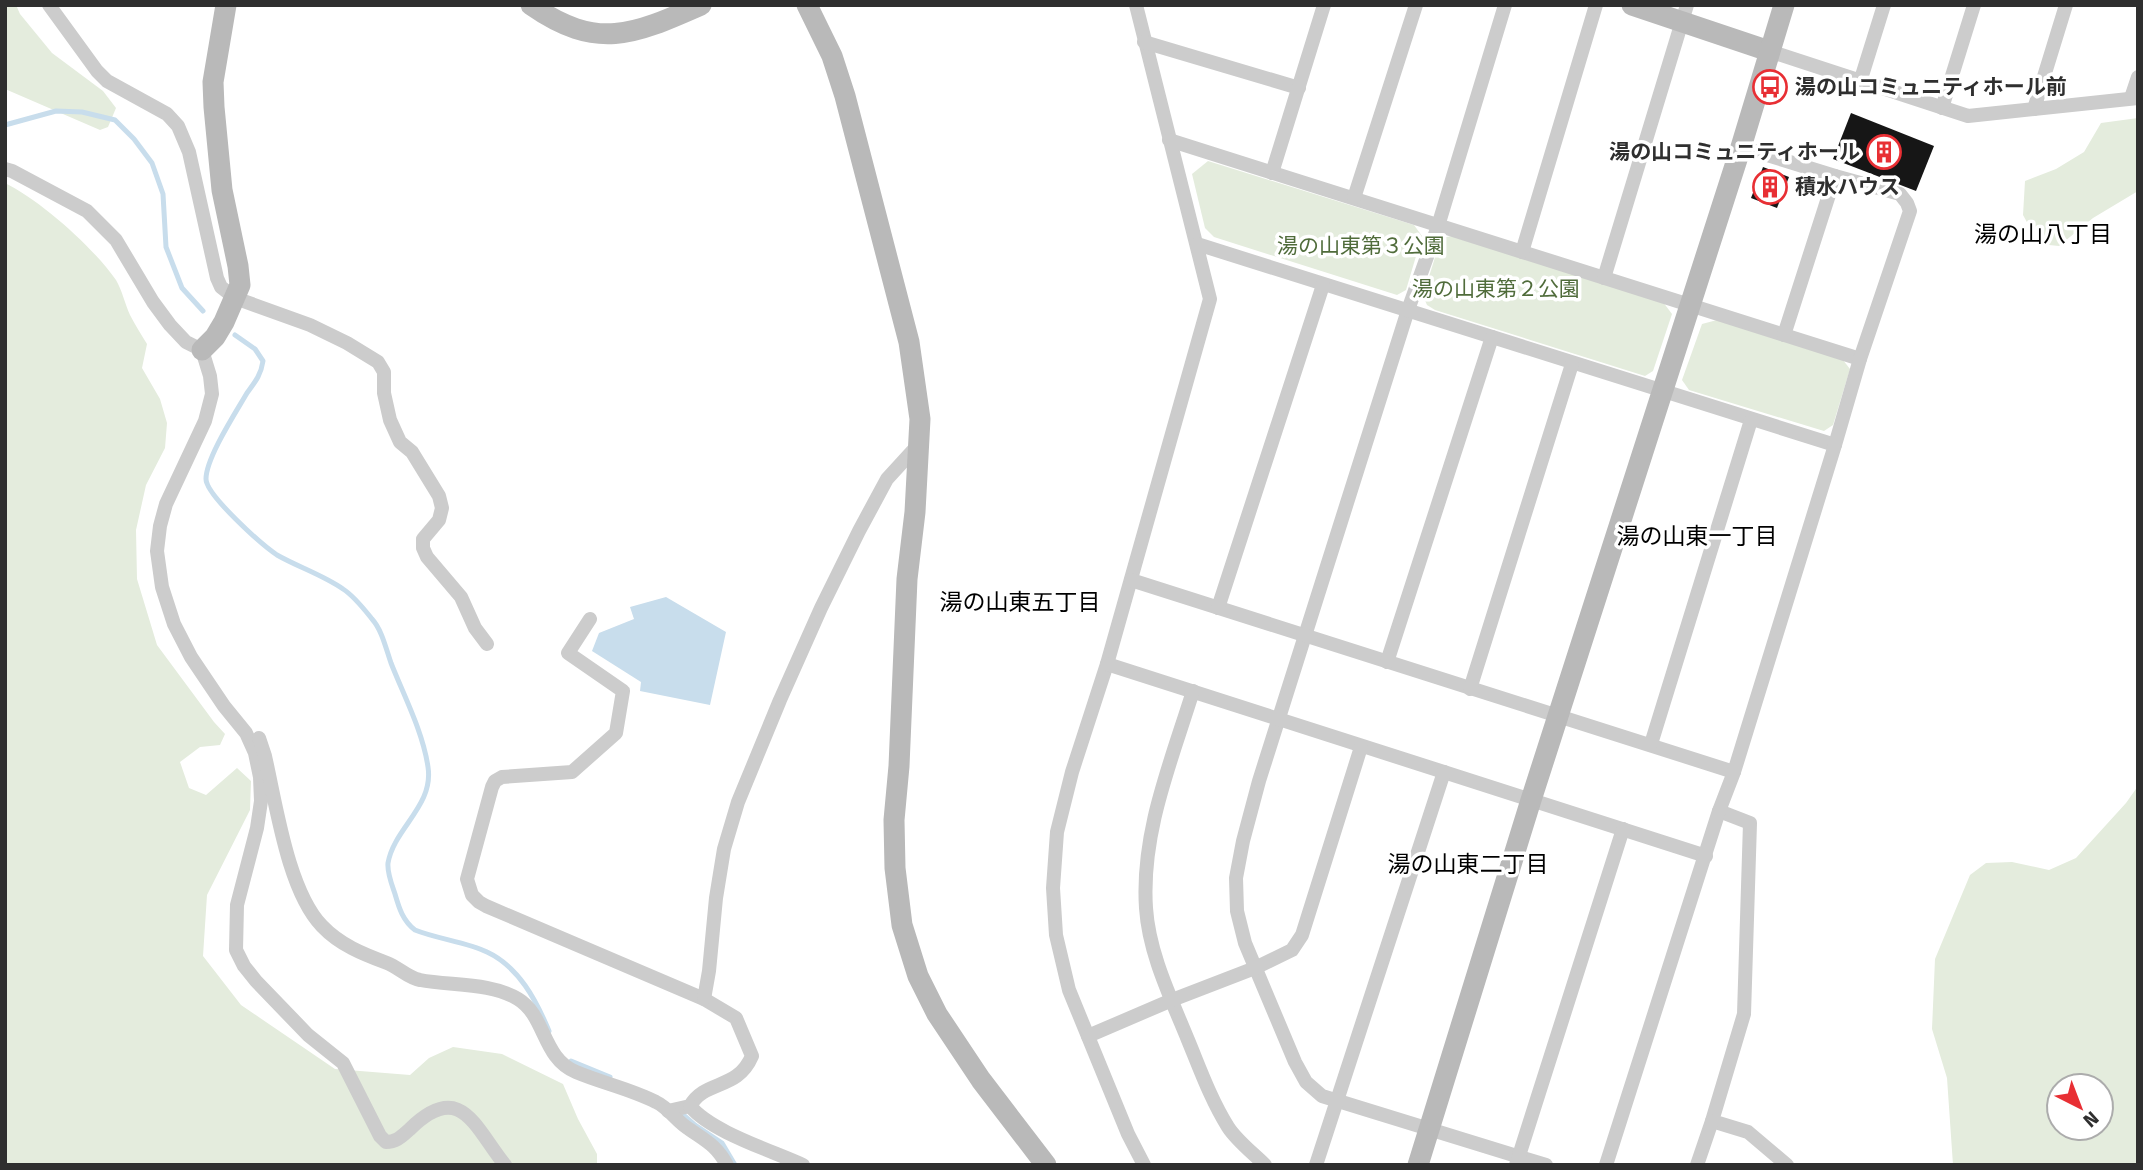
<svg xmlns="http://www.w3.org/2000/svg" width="2143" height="1170" viewBox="0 0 2143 1170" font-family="'Fira Sans','Noto Sans JP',sans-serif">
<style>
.green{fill:#e4ecdd;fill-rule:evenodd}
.water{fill:#c8ddec}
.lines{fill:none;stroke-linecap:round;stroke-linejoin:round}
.stream{stroke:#c8ddec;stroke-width:5}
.building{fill:#161616}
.street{stroke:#ccc;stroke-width:14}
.secondary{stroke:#b9b9b9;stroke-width:21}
.labels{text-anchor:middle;stroke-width:7;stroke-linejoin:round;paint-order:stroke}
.poi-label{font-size:21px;font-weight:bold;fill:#2f2f2f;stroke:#fff;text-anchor:start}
.park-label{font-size:21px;fill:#506c3b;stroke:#fff}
.neighbourhood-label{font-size:23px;fill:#000;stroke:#fff}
</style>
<rect width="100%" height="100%" fill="#fff"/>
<!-- green -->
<g class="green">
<path d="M5,5h11l4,9 32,39 51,38 13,17 -8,19 -8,3 -95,-41z"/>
<path d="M2138,118v73l-45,27 -34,28 -20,-2 -16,-29 2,-34 31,-12 28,-17 17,-29z"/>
<path d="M1208,161l206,64 8,11 -16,54 -9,5 -183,-58 -9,-9 -13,-54z"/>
<path d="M5,183c35,17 89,65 111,97 6,10 9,24 14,35 5,10 11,19 17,29l-5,24 18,31 7,24 -2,25 -19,37 -10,45 1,49 20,66 57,77 11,12 -5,11 -20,2 -20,15 9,26 17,7 31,-27 14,13 -1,29 -43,85 -4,61 38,49 94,64 75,6 19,-17 24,-11 49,7 61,30 15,35 19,35v11h-592z"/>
<path d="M1452,236l211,66 9,12 -19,57 -8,5 -210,-66 -8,-5 -4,-9 18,-58z"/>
<path d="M1717,320l126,40 7,9 -17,56 -9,6 -135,-41 -7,-10 20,-56z"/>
<path d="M2138,786v379h-185l-6,-87 -15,-49 3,-70 35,-84 16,-12 26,-1 37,8 27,-12 50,-55zM2101,1086v42h-42v-42z"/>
</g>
<!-- water -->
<path class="water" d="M666,597l60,35 -16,73 -70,-14 1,-9 -49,-31 7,-18 35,-14 -4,-12z"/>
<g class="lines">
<!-- stream -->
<g class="stream">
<path d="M5,125l51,-14 26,1 33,8 19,19 18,24 11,31 3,53 16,41 21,23"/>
<path d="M235,335l20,14 8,12c-2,14 -8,21 -16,32 -11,19 -41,65 -41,86 0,16 56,66 71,76 21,12 46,20 66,34 11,7 21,20 29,30 10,11 14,30 19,44 13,33 32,69 37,104 6,39 -34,61 -40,96 -1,10 4,22 7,31 4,14 8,27 20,36 22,9 52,12 72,22 32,15 49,48 62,79"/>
<path d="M571,1061l39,16"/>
<path d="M678,1110l17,15 27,18 13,22"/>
</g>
</g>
<!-- building -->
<g class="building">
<path d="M1851,113l83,33 -18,45 -83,-32z"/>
<path d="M1763,167l26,10 -12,31 -26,-10z"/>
</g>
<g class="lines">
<!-- street -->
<g class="street">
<path d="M49,5l48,66 10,10 60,33 11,12 11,26 28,126 4,9 14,11 75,27 37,18 31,19 6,10v21l6,27 10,22 12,10 27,44 3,12 -3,12 -16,19v9l4,9 34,40 14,31 12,16"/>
<path d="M1136,5l74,294 -103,365 -35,108 -15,60 -4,56 3,47 13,55 59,144 16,31"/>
<path d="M1505,5l-67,221 -30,84 -149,471 -16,60 -7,37 1,33 8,32 50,119 11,20 16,14 224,69"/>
<path d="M1144,42l155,46"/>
<path d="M1769,51l199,65 170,-18"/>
<path d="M1860,82l24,-77"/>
<path d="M2131,98l7,-21"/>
<path d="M1942,108l32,-103"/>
<path d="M2034,109l32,-104"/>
<path d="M1169,140l691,219"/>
<path d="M1741,147l94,29"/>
<path d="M5,169l7,2 75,40 29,29 37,62 17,23 16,17 16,8 8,26 2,18 -7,27 -39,83 -6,22 -3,25 5,36 12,37 17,33 33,49 22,27 9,20 5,24 1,24 -4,27 -20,77 -1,45 8,16 12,15 52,54 35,28 37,73 6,6c11,0 16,-6 24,-13 51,-50 65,-1 95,36"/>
<path d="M1272,173l52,-168"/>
<path d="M1354,198l62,-193"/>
<path d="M1197,244l638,201"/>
<path d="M1522,252l74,-247"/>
<path d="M1604,278l83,-273"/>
<path d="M1131,580l603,192"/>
<path d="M1218,608l105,-323"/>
<path d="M590,619l-22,34 55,38 -7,42 -44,39 -70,5 -7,4 -3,6 -25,92 5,16 7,7 7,4 218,93 32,19 16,38c-15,35 -47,23 -62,50l-22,5"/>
<path d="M1387,662l105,-325"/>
<path d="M1107,664l599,192"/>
<path d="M1470,689l102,-325"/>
<path d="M1193,691c-22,71 -52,142 -47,217 3,46 25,90 42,132 12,29 23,60 40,87 9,14 25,26 37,38"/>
<path d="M259,738l6,18c11,48 23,135 57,170 18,19 41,28 65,37 11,4 21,15 33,17 31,6 70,2 98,19 28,17 24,59 58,73 26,11 55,17 80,30 13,6 21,20 33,27 17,12 27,16 38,36"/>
<path d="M1651,744l100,-324"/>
<path d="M1719,811l31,12 -6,191 -32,107 36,11 39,33"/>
<path d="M704,999l5,-28 7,-73 8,-49 14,-47 42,-102 41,-92 38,-77 28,-52 32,-35"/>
<path d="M1088,1036l84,-36 83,-32 37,-18 10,-15 59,-188"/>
<path d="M690,1106c21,26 83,45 113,59"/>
<path d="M1316,1165l128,-393"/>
<path d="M1516,1165l107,-336"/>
<path d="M1606,1165l113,-354 15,-39 101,-327 25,-86 50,-148 -3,-8 -7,-9 -65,-18 -51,159"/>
<path d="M1697,1165l15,-44"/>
</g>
<!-- secondary -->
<g class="secondary">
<path d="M531,5c66,46 102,30 170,0"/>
<path d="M807,5l25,51 13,40 64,246 11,77 -5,93 -8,67 -8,187 -5,54 1,48 7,57 16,51 19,38 44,66 65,85"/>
<path d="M1632,5l137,46"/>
<path d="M202,350l13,-13 9,-15 16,-37 -2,-19 -16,-76 -8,-83 -1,-25 13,-77"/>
<path d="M1418,1165l113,-365 210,-653 43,-142"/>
</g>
</g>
<!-- icons -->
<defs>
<g id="bus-ring" transform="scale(1.75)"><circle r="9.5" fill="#fff" stroke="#e82f34" stroke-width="1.5"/><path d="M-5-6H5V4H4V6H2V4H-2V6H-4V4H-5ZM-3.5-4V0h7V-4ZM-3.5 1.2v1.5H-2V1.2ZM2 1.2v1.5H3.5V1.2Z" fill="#e82f34"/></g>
<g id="building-ring" transform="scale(1.75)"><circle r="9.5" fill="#fff" stroke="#e82f34" stroke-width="1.5"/><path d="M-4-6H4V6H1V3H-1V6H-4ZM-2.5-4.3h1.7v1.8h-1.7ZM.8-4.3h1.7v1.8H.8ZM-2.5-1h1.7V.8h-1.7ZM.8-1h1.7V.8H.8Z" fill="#e82f34"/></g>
</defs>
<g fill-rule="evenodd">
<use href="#bus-ring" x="1770" y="87"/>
<use href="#building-ring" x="1884" y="152"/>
<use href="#building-ring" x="1770" y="187"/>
</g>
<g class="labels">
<!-- poi labels -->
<g class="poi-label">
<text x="1795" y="94">湯の山コミュニティホール前</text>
<text x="1860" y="159" text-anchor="end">湯の山コミュニティホール</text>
<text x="1795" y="194">積水ハウス</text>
</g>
<!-- park labels -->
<g class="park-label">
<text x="1361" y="253">湯の山東第３公園</text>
<text x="1496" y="296">湯の山東第２公園</text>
</g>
<!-- neighbourhood labels -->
<g class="neighbourhood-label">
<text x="2043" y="242">湯の山八丁目</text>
<text x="1697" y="544">湯の山東一丁目</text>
<text x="1020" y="610">湯の山東五丁目</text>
<text x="1468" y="872">湯の山東二丁目</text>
</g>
</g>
<!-- border -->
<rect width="2143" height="1170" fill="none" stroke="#2f2f2f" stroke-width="14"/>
<!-- north arrow -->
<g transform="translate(2080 1107) rotate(138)"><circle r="33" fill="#ffffff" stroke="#acacac" stroke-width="2"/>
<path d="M0-5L12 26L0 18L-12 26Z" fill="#e82f34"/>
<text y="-10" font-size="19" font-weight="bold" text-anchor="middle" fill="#2f2f2f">N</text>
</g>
</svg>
